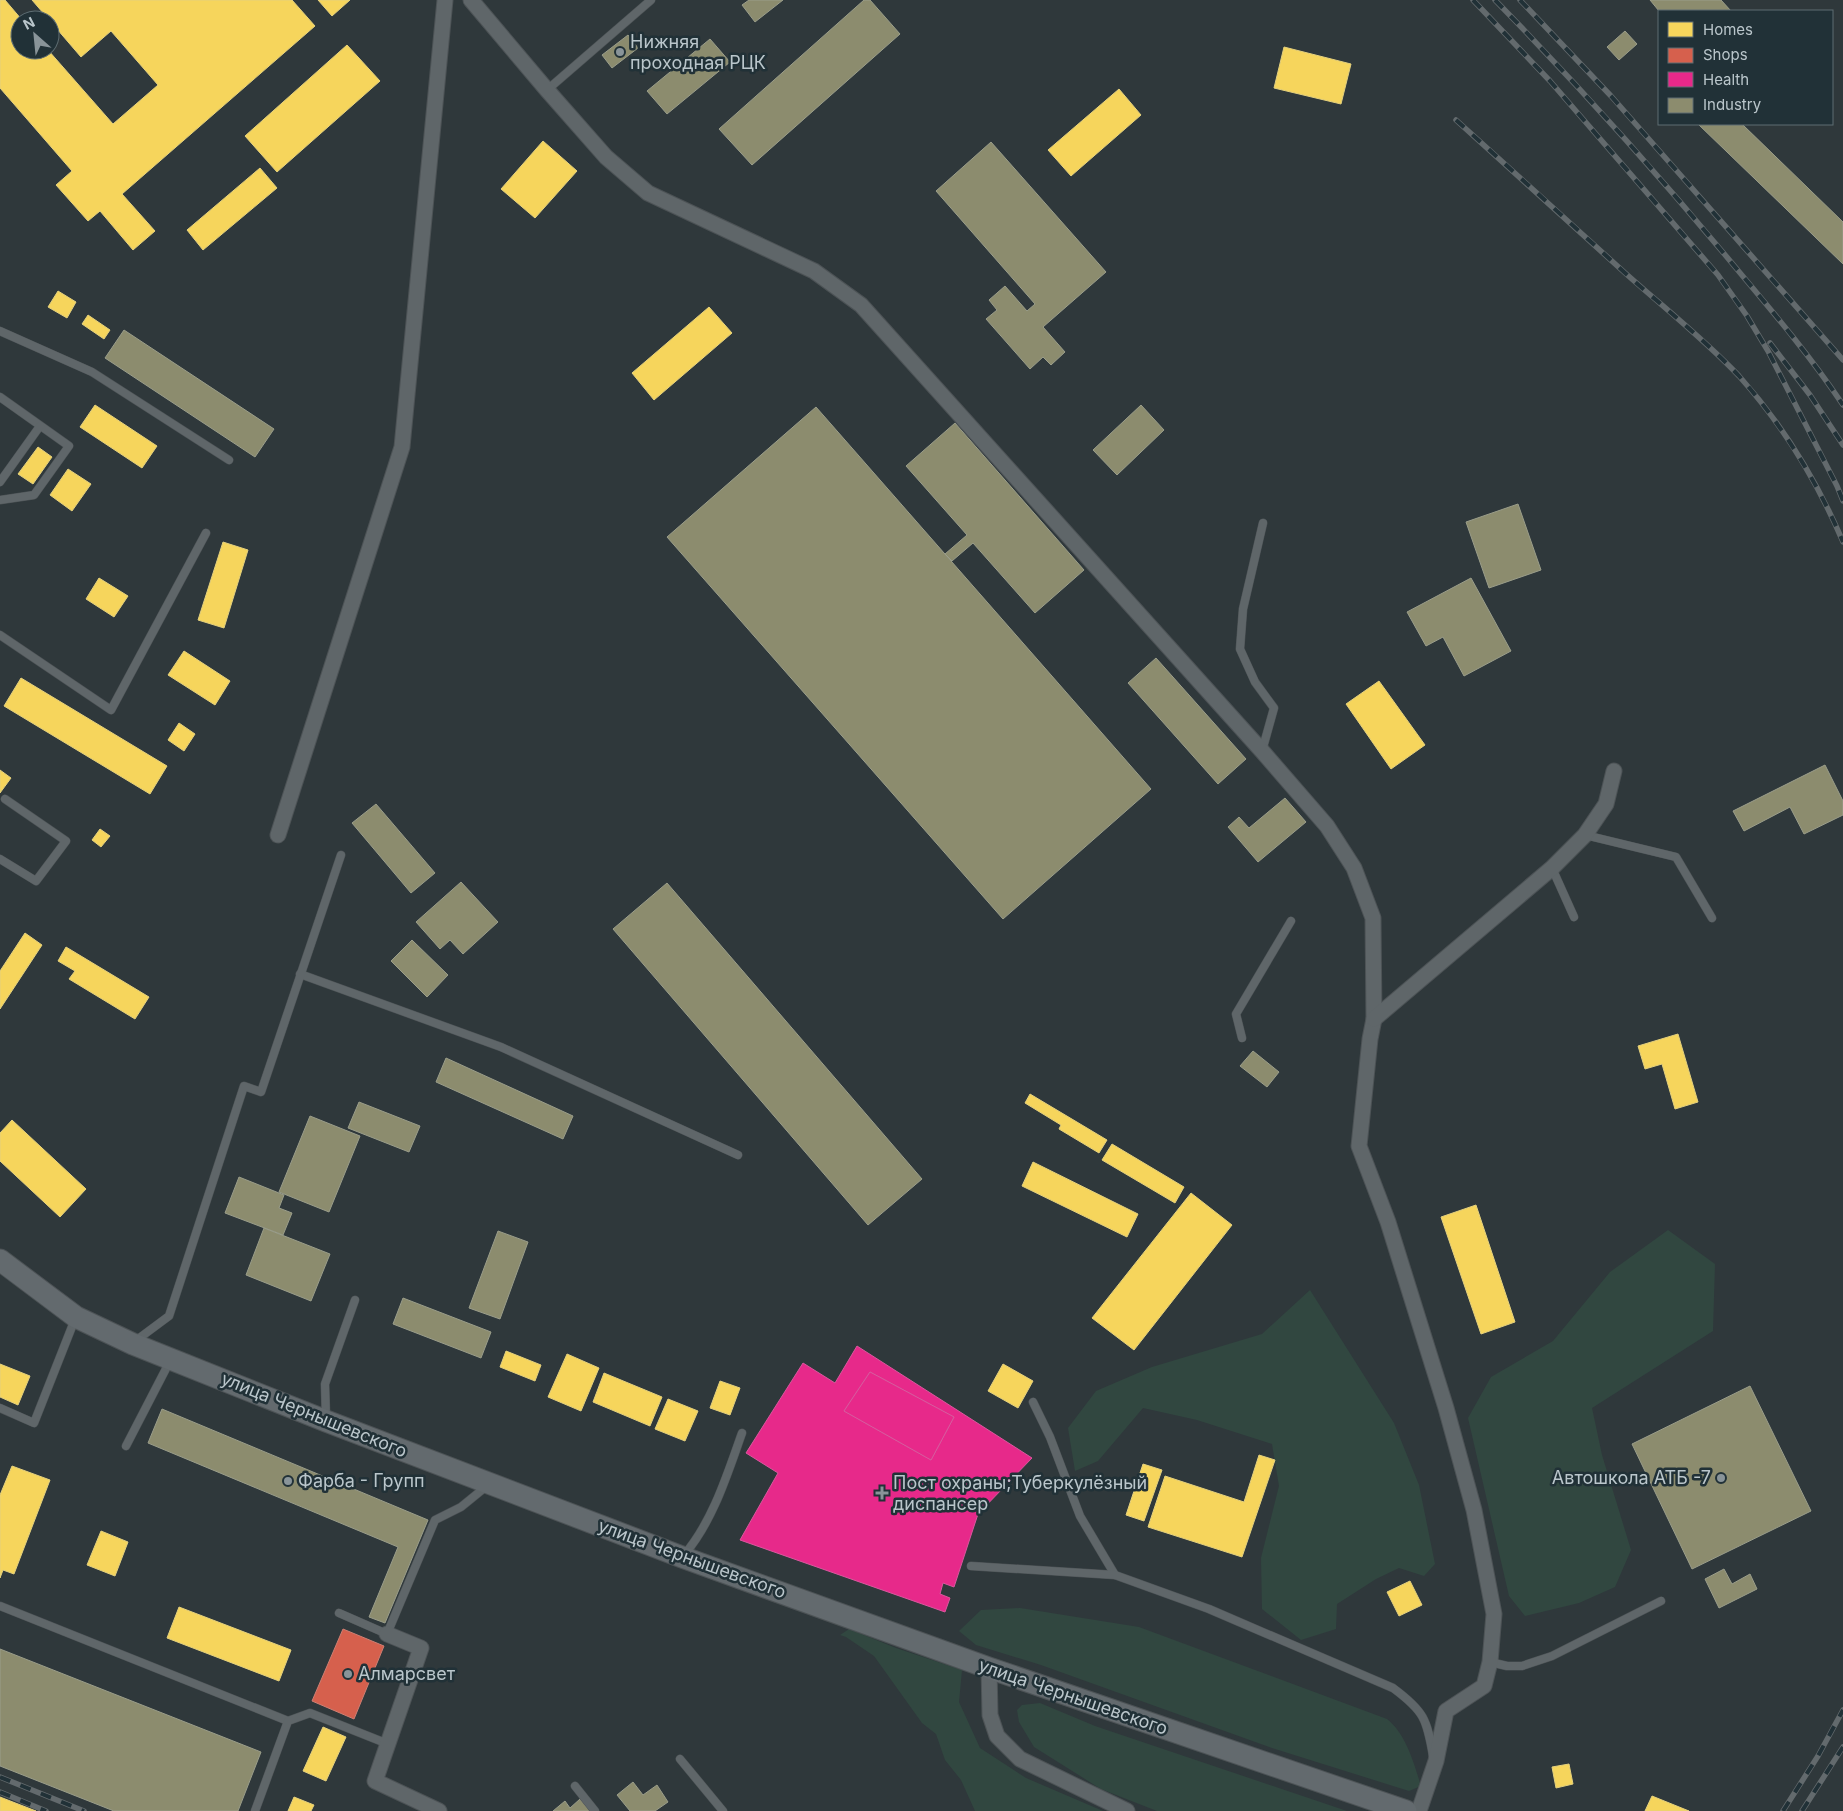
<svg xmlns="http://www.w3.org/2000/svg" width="1843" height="1811" viewBox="0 0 1843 1811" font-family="Inter,sans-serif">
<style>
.green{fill:#314740}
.homes{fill:#f6d55c;stroke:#e4d07d}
.shops{fill:#d6604d;stroke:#ce7f73}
.health{fill:#e7298a;stroke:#da589e;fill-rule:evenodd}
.industry{fill:#8c8c6e;stroke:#9a9d8a}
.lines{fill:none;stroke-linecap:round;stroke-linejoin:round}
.service-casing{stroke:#4d5356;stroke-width:9}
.minor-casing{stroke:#4d5356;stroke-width:17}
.secondary-casing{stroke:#4d5356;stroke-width:23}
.service{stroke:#5f6669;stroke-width:8}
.minor{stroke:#5f6669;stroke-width:15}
.secondary{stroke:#636a6e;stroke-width:21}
.rail-casing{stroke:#636a6d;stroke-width:5.5}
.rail{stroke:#213137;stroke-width:4;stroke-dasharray:11;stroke-linecap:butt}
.poi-dot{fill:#899499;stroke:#213137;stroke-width:2}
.labels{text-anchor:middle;stroke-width:5;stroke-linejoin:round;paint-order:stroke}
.poi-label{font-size:18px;fill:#bac6cb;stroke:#213137;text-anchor:start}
.street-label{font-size:18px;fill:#bac6cb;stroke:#213137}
</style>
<rect width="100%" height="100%" fill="#2f383b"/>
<!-- green -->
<g class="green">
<path d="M1668,1230l47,34 -2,67 -121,77 10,47 29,95 -16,37 -36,16 -54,13 -16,-20 -41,-178 23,-41 62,-36 57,-69z"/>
<path d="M1310,1290l84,133 25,62 16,79 -11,12 -25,-8 -23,11 -39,25 -1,25 -35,11 -39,-31 -1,-51 18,-72 -7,-42 -75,-24 -54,-12 -45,53 -23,10 -7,-43 28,-37 56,-24 110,-33z"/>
<path d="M1020,1608l119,19 248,92c19,15 27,44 34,67l-12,5 -137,-43 -231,-83 -65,-20 -17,-14 22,-21z"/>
<path d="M849,1629l47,19 66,22 -3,32 21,46 46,30 77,33h-128l-14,-31 -16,-20 -9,-26 -14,-11 -48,-67 -28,-19 -6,-2z"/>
<path d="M1040,1703l55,23 252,85h-190l-56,-22 -67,-42 -15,-25 -2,-12 5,-5z"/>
</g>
<!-- homes -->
<g class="homes">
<path d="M0,0h5l17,20h-2v30h28l65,74 45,-39 -47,-54 -30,26 -49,-57h260l23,26 -193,168 33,37 -22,19 -33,-39 -12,10 -32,-36 16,-14 -72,-83z"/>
<path d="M318,0h32l-18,16z"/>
<path d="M347,45l33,36 -103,91 -32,-36z"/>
<path d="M1284,47l67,17 -10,40 -67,-16z"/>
<path d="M1119,89l22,26 -70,61 -23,-26z"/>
<path d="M543,141l34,30 -42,47 -34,-29z"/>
<path d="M260,168l17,20 -74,62 -16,-20z"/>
<path d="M58,291l18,11 -9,16 -19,-11z"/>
<path d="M709,307l23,26 -78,67 -22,-27z"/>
<path d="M88,315l22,15 -6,9 -22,-15z"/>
<path d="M95,405l62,41 -15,22 -62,-41z"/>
<path d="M38,447l14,10 -19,27 -15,-10z"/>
<path d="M68,469l23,15 -19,27 -22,-16z"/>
<path d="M223,542l25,8 -24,78 -26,-8z"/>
<path d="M99,578l29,18 -14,21 -28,-18z"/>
<path d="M184,651l46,30 -15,24 -47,-30z"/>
<path d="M21,678l146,88 -17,28 -146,-88z"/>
<path d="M1379,681l46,64 -34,24 -45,-65z"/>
<path d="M179,723l16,11 -11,17 -16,-11z"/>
<path d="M0,770l11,8 -11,15z"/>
<path d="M100,829l10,7 -9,11 -9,-7z"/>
<path d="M25,933l17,12 -42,64v-38z"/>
<path d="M66,947l83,50 -14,22 -66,-40 6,-8 -17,-10z"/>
<path d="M1678,1034l20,68 -23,7 -13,-45 -17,5 -7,-23z"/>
<path d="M1030,1094l77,46 -8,13 -40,-24 2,-4 -36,-22z"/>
<path d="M12,1120l74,69 -26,28 -60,-56v-28z"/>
<path d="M1112,1144l72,43 -9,16 -73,-43z"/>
<path d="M1033,1162l105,52 -11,23 -105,-51z"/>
<path d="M1191,1193l41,32 -98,125 -42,-32z"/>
<path d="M1476,1205l39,117 -34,12 -40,-117z"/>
<path d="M506,1351l35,14 -6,16 -35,-14z"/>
<path d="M567,1354l32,14 -18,43 -33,-14z"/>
<path d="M0,1364l30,12 -12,29 -18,-8z"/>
<path d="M1003,1364l30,17 -15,27 -30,-17z"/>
<path d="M604,1373l58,24 -12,29 -57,-24z"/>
<path d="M720,1381l20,7 -10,27 -20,-7z"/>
<path d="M668,1399l30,12 -13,30 -30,-12z"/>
<path d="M1259,1455l16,5 -33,97 -94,-30 17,-51 79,26z"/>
<path d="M1143,1464l19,6 -18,51 -18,-6z"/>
<path d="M12,1466l38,14 -36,94 -11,-4 -3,8v-83z"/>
<path d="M101,1531l27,11 -13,34 -28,-11z"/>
<path d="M1410,1581l12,24 -23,11 -12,-24z"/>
<path d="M179,1607l112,43 -12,31 -112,-43z"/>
<path d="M323,1727l23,10 -20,44 -23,-10z"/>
<path d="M1569,1764l4,20 -17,4 -4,-21z"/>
<path d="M1652,1796l37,15h-44z"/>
<path d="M0,1797l36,14h-36z"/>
<path d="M294,1797l20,8 -3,6h-23z"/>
</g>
<!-- shops -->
<path class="shops" d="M343,1629l41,17 -30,73 -42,-18z"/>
<!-- health -->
<g class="health">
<path d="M857,1346l175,112 -54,56 -24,73 -11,-4 -3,11 10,4 -5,14 -205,-72 38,-67 -32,-20 57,-90 32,20zM870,1372l84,45 -23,43 -87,-49z"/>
<path d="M870,1372l84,45 -23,43 -87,-49z"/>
</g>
<!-- industry -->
<g class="industry">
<path d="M749,0h34l-28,22 -13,-17z"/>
<path d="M864,0h6l30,34 -148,131 -33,-36z"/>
<path d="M1650,0h71l10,11h-72z"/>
<path d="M1625,31l12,13 -18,16 -12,-13z"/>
<path d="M628,35l10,13 -26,20 -10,-13z"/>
<path d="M710,39l20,23 -63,52 -20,-23z"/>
<path d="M1698,124h44l101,98v42z"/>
<path d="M991,142l115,130 -63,55 22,25 -14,13 -8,-8 -13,12 -44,-50 11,-9 -8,-10 16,-14 22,25 8,-7 -99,-113z"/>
<path d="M124,330l150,99 -19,28 -150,-99z"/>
<path d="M1141,405l23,25 -47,45 -24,-25z"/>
<path d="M816,407l335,382 -148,130 -336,-382z"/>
<path d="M955,423l129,147 -49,43 -62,-70 -21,18 -7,-7 22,-19 -61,-69z"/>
<path d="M1518,504l23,66 -52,18 -23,-66z"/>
<path d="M1471,578l40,73 -47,25 -21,-39 -17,9 -19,-34z"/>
<path d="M1156,658l90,101 -28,25 -90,-101z"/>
<path d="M1825,765l18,36v14l-39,19 -14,-27 -46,24 -11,-20z"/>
<path d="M1285,798l21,24 -48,40 -30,-35 11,-10 10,11z"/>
<path d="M376,804l59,69 -24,20 -59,-70z"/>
<path d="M461,882l37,40 -35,32 -13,-14 -10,9 -24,-27z"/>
<path d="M667,883l255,296 -54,46 -255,-296z"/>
<path d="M412,940l36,35 -21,22 -36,-36z"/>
<path d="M1253,1051l26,21 -12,15 -27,-21z"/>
<path d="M446,1058l127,58 -10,23 -127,-57z"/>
<path d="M359,1102l61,24 -11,26 -61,-24z"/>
<path d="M310,1116l50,20 -31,76 -50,-20z"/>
<path d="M239,1177l45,18 -5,13 13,5 -9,22 -58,-22z"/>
<path d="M264,1228l66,26 -19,47 -65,-26z"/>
<path d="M498,1231l30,11 -28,77 -31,-11z"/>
<path d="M403,1298l88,34 -10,26 -88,-34z"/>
<path d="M1750,1386l61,125 -119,58 -60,-125z"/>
<path d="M162,1409l266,111 -43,103 -16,-6 29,-70 -250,-104z"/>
<path d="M1724,1569l8,15 18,-10 7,15 -38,19 -14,-29z"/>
<path d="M0,1649l261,103 -23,59h-124l-114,-45z"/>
<path d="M633,1782l10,13 14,-10 11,17 -13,9h-25l-13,-16z"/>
<path d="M580,1799l10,12h-37l12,-10 5,7z"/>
</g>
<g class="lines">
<!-- service casing -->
<g class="service-casing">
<g id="service">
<path d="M547,90l104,-90"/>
<path d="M0,331l92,41 137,88"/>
<path d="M0,397l69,49 -35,49 -34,5"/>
<path d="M0,482l40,-56"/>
<path d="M0,635l111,75 95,-177"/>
<path d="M1262,751l12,-43 -19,-26 -15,-33 3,-40 20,-86"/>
<path d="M1585,835l91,22 36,61"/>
<path d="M0,859l36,22 30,-40 -61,-42"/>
<path d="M1552,868l22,49"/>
<path d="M300,974l201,73 237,108"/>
<path d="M1242,1038l-6,-24 55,-93"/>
<path d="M134,1342l35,-26 75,-230 17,6 80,-237"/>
<path d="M1033,1402l17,35 30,79 35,59"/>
<path d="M0,1408l34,15 41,-104"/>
<path d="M326,1418l-1,-34 30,-84"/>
<path d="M126,1446l45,-87"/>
<path d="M684,1555c29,-34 43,-80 58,-122"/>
<path d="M971,1566l144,9 94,34 184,79c31,23 34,31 40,68"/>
<path d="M0,1606l288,115"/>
<path d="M339,1613l48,21 48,-114 26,-13 27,-22"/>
<path d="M1490,1662l17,4h15l30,-10 109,-55"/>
<path d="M680,1759l43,52"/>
<path d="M575,1786l20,25"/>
<path d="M255,1811l33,-90 22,-8 78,31"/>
</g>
</g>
<!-- minor casing -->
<g class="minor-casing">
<g id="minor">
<path d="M471,0l76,90 59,67 42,36 166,78 47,34 401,446 65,75 27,42 19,50 1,101 -4,20 -11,107 29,76 58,186 28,102 20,104 -4,48 -6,24 -38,25 -10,50 -17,50"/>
<path d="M278,835l124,-388 43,-447"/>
<path d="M1374,1019l178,-151 33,-33 21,-31 8,-33"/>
<path d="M387,1634l34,14 -46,133 64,30"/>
<path d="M989,1668l1,47 7,21 23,23 107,52"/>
</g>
</g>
<!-- secondary casing -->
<g class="secondary-casing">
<path id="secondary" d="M0,1260l76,57 57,27 193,77 356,136 307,111 417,143"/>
</g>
<!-- service -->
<use href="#service" class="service"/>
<!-- minor -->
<use href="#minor" class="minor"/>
<!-- secondary -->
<use href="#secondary" class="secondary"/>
<!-- rail casing -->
<g class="rail-casing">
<g id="rail">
<path d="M1473,0l77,81 168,194 29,41 21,35 69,135 6,15"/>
<path d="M1495,0c84,86 164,175 241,268 37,44 75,89 107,137"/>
<path d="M1520,0l91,96 232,264"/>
<path d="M1456,120c56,50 112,101 168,152 38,34 80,67 115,104 43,48 79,107 104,166"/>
<path d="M1770,343l40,52 33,50"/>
<path d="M0,1777l84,34"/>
<path d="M0,1792l46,19"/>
<path d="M1783,1811l35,-55 25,-46"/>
<path d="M1802,1811l41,-64"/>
</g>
</g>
<!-- rail -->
<use href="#rail" class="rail"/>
</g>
<!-- markers -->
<g class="poi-dot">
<circle cx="620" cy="52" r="5"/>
<circle cx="1721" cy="1478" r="5"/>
<circle cx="288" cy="1481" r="5"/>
<path d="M879.5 1485.5h5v5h5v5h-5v5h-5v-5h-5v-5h5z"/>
<circle cx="348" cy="1674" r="5"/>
</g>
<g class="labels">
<!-- poi labels -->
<g class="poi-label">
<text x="630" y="48">Нижняя<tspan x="630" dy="21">проходная РЦК</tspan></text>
<text x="1711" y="1484" text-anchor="end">Автошкола АТБ -7</text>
<text x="298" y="1487">Фарба - Групп</text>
<text x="893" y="1489">Пост охраны;Туберкулёзный<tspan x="893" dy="21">диспансер</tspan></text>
<text x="358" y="1680">Алмарсвет</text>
</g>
<!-- street labels -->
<g class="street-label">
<text transform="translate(314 1415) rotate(22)" y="6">улица Чернышевского</text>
<text transform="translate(692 1559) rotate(20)" y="6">улица Чернышевского</text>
<text transform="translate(1073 1697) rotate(19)" y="6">улица Чернышевского</text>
</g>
</g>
<!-- legend -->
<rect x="1658" y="10" width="175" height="115" fill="#213137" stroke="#5e6d72"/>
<rect x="1668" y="22" width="25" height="15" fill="#f6d55c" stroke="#5e6d72"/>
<text x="1703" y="35" font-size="15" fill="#bac6cb">Homes</text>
<rect x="1668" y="48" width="25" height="15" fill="#d6604d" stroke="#5e6d72"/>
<text x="1703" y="60" font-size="15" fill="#bac6cb">Shops</text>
<rect x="1668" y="72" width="25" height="15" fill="#e7298a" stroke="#5e6d72"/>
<text x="1703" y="85" font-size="15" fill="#bac6cb">Health</text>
<rect x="1668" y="98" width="25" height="15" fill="#8c8c6e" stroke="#5e6d72"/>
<text x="1703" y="110" font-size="15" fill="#bac6cb">Industry</text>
<!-- north arrow -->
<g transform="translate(35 35) rotate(333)"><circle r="24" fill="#213137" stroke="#5e6d72"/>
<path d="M0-4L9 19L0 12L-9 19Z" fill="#899499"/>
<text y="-8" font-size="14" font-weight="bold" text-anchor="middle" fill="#bac6cb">N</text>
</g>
</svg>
